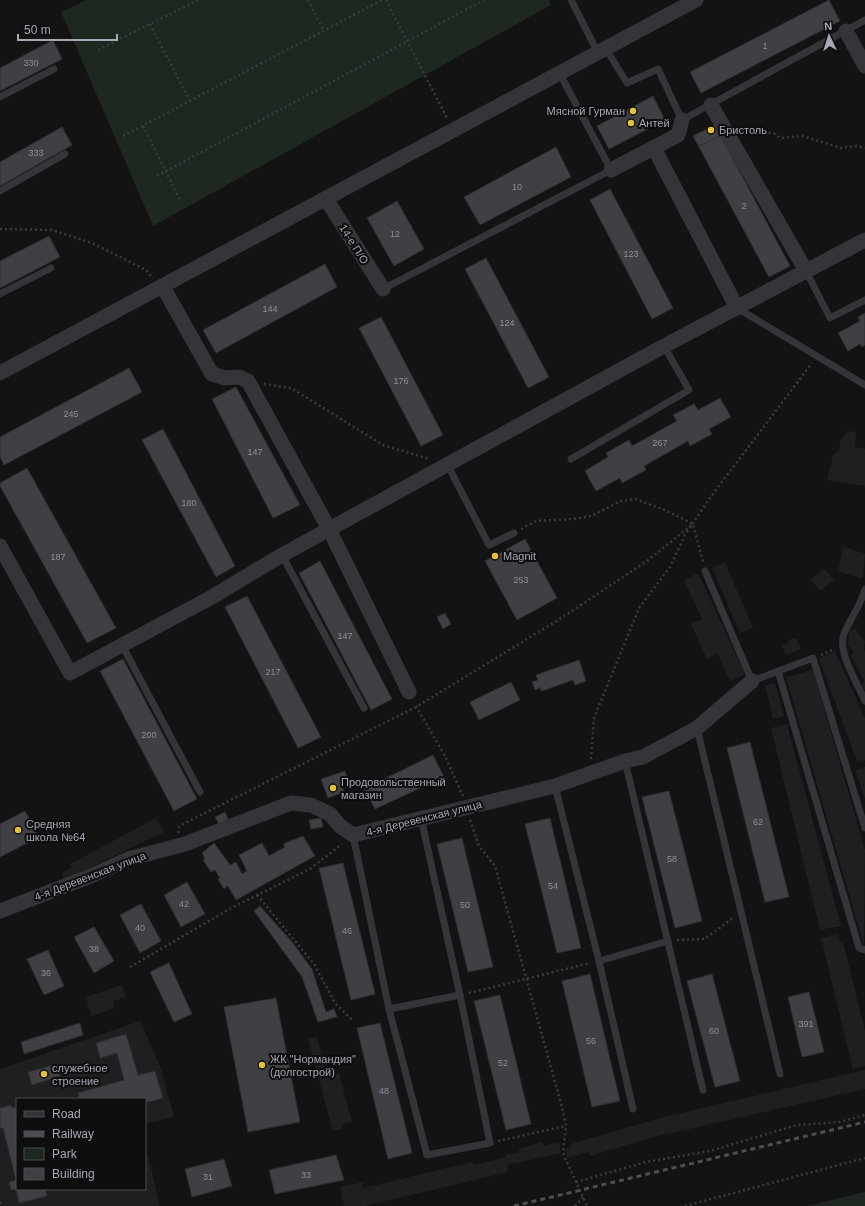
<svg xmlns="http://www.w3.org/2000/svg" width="865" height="1206" viewBox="0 0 865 1206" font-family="Arial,sans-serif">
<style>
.built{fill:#1f1f21}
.green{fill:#1f2721}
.building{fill:#404044;stroke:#2e2d30}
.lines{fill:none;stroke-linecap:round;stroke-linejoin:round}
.path{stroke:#3a3b40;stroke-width:2.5;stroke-dasharray:2 3;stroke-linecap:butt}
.lane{stroke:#343439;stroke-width:7}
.street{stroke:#343439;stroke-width:15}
.rail{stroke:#4d4e54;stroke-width:3;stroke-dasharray:5 4;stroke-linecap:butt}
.poi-dot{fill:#e4c13b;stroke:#0e0e0f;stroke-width:1.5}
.labels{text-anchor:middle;stroke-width:4;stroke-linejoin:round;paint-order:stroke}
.number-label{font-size:9px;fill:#8c8e98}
.poi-label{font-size:11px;fill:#a6a8b4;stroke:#0e0e0f;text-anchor:start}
.street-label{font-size:11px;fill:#a6a8b4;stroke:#0e0e0f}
</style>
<rect width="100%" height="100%" fill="#131314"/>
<!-- built -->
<g class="built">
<path d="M847,431l9,1 -1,15 10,2v37l-38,-6 6,-25 6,-4 1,-10z"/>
<path d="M843,546l22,8 -2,25 -25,-8z"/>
<path d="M725,562l28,66 -13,5 -28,-65z"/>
<path d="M824,568l10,12 -14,11 -9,-12z"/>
<path d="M698,573l47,101 -15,7 -12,-27 -11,5 -16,-35 11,-5 -18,-39z"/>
<path d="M855,628l10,14 -2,6 2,3v40l-4,-7 3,-3 -13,-26 3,-2 -6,-8 1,-13z"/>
<path d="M796,638l5,11 -15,6 -4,-10 6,-2v-3z"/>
<path d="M835,651l30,67v42l-8,1 -38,-102z"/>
<path d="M813,670l52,180 -1,96 -78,-269z"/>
<path d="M775,683l9,33 -11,3 -8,-34z"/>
<path d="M787,724l54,202 -21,4 -49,-202z"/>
<path d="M865,767v32l-10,-29z"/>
<path d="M156,818l8,14 -99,48 -3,-7 10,-6 -2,-3z"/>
<path d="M838,934l2,8h3l22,89v35l-12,3 -32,-131z"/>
<path d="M122,985l4,12 -13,4 2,7 -24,8 -5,-19z"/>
<path d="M140,1021l20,45 14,51 -29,7v-25h-128v90h128v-45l15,62h-160v-137z"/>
<path d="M317,1037l10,39 12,-3 13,49 -11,3 1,4 -9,2 -25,-92z"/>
<path d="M865,1070v19l-211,48 -64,19 -1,-4 -22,6 -2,-9 6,-2v-3l93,-27z"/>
<path d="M541,1142l3,4 15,-4 2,11 -54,12 1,7 -143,34h-21l-4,-19 22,-5 2,6 108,-26 2,3 32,-8v-3l13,-2v-3z"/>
</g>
<!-- green -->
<g class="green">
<path d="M86,0h463l2,5 -398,221 -92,-214z"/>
<path d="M865,1192v14h-58z"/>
</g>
<!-- building -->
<g class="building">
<path d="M829,0l11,21 -139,72 -11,-21z"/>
<path d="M53,40l9,19 -62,32v-23z"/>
<path d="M653,96l12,24 -56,29 -12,-23z"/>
<path d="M715,125l75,141 -21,11 -76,-141z"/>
<path d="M715,125l5,11 -21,10 -6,-10z"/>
<path d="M62,127l10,18 -72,41v-24z"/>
<path d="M556,147l15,30 -91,48 -16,-28z"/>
<path d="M610,189l63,119 -21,11 -62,-119z"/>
<path d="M397,201l27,48 -30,17 -27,-48z"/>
<path d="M49,236l11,21 -60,31v-27z"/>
<path d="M486,258l63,119 -21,11 -63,-119z"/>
<path d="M325,264l12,23 -121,66 -13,-23z"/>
<path d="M865,313v32l-3,2 -2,-3 -12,7 -10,-18 22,-12 -2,-4z"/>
<path d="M381,317l62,118 -22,11 -62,-118z"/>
<path d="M129,368l13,24 -138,73 -4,-8v-20z"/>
<path d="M236,387l64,118 -27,13 -61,-119z"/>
<path d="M720,398l11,19 -22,12 3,5 -22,12 -2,-5 -44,25 2,4 -24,13 -2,-5 -24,13 -11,-20 23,-14 -2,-4 23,-13 3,6 45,-25 -4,-6 21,-11 4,6z"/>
<path d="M163,429l72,137 -19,11 -74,-137z"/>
<path d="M27,468l89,160 -29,15 -87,-157v-3z"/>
<path d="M525,539l32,59 -40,22 -32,-59z"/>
<path d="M320,561l72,138 -21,11 -72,-137z"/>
<path d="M247,596l74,141 -23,11 -73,-141z"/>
<path d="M445,613l6,11 -8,5 -6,-12z"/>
<path d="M123,659l74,140 -23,12 -74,-140z"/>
<path d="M579,660l7,21 -11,4 -2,-5 -31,11 -2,-3 -5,2 -3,-8 6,-2 -2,-5z"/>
<path d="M511,682l9,18 -41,20 -9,-18z"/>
<path d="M750,742l39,155 -24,5 -38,-154z"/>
<path d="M433,755l11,22 -69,32 -11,-20z"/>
<path d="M345,771l3,9 -7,3 3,9 -16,6 -7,-19z"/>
<path d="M669,791l33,130 -27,7 -33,-131z"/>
<path d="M25,811l14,26 -39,20v-33z"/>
<path d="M225,812l3,7 -9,5 -4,-7z"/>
<path d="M321,818l2,9 -12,2 -2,-9z"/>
<path d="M550,818l31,130 -24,5 -32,-129z"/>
<path d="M303,836l12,20 -79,44 -8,-14 -4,3 -6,-10 2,-1 -5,-8 -4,2 -8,-12 2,-2 -3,-5 12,-10 16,22 6,-3 6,12 5,-3 -8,-16 23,-12 7,13 16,-9 -2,-3z"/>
<path d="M462,838l31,129 -25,5 -31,-128z"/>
<path d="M343,863l32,131 -24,6 -32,-132z"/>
<path d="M187,882l18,32 -24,13 -17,-32z"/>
<path d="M141,904l20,37 -21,12 -20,-38z"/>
<path d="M260,906l32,36 20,27 14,43 8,-3 3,8 -19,5 -16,-45 -48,-66z"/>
<path d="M94,927l20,34 -20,12 -20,-36z"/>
<path d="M48,950l16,36 -20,9 -17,-36z"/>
<path d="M169,963l23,51 -18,8 -24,-50z"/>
<path d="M590,974l30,127 -28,6 -30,-126z"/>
<path d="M712,974l28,107 -25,6 -28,-106z"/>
<path d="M809,992l15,60 -22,5 -14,-60z"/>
<path d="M500,995l31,129 -25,6 -32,-129z"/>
<path d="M276,998l24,124 -52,10 -24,-125z"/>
<path d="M80,1023l3,12 -59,19 -3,-12z"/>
<path d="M380,1023l32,130 -24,6 -31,-131z"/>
<path d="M126,1034l12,41 17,-4 8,27 -18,5v-4h-66l-1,-6 46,-13 -7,-27 -17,5 -4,-15z"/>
<path d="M57,1064l3,12 -28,9 -4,-13z"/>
<path d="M11,1105l1,3 5,-1v82h28l2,7 -28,7 -3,-14 -5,1 -2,-8 7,-2 -13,-52h-3v-20z"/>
<path d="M336,1155l8,25 -69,14 -6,-24z"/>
<path d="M224,1159l8,27 -40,11 -7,-28z"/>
</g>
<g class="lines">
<!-- path -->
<g class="path">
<path d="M308,0l16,31"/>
<path d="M386,0l61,118"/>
<path d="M150,24l40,77"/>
<path d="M98,50l100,-50"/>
<path d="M143,126l37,74"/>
<path d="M739,128l37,6 4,4 22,-2 39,12 15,-2 9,2"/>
<path d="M123,136l259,-136"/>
<path d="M157,176l327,-176"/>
<path d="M0,229l52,1 40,13 54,27 6,7"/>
<path d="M264,384l27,4 92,57 46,14"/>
<path d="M521,529l15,-8 37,-2 18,-3 30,-15 14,-2 30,11 28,14 10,38"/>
<path d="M821,655l14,-6"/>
<path d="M416,706l29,50 18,40"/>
<path d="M591,759l3,-41 45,-110 31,-41 15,-32 24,-36 103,-136"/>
<path d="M470,820l9,26 16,20 67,241 4,19 -3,26 2,6 22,48"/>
<path d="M178,833l1,-6 6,-4 231,-116 147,-90 84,-56 46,-37"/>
<path d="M257,895l57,69 21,39 17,17"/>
<path d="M677,940l28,-1 28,-21"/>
<path d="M130,967l103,-60 77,-38 32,-25"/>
<path d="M469,993l121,-30"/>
<path d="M498,1141l68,-15"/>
<path d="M576,1182l70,-20 64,-11 87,-26 43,-3 25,-7"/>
<path d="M0,1202l1,4"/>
<path d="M575,1206l8,-9"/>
<path d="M685,1206l180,-48"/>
</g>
<!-- lane -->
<g class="lane">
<path d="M571,0l27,53"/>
<path d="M606,49l21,34 31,-14 24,51 183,-100"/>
<path d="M0,97l54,-28"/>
<path d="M0,191l65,-37"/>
<path d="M806,271l24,47 35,-18"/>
<path d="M383,289l228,-119 -51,-96"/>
<path d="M0,294l51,-26"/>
<path d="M737,308l128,77"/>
<path d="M571,459l118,-69 -25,-44"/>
<path d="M447,464l42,81 25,-12"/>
<path d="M282,555l82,153"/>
<path d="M705,571l47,110 61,-23 52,170"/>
<path d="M865,589c-4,16 -15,30 -21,45 -7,18 14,50 21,67"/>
<path d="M122,645l78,147"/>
<path d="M778,671l81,277 6,2"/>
<path d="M697,728l83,346"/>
<path d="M625,761l78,329"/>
<path d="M555,786l44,175 34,148"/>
<path d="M353,835l36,174 38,146 63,-12 -30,-148 -39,-177"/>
<path d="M599,961l69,-20"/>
<path d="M389,1009l71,-14"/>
</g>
<!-- street -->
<g class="street">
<path d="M846,31l19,35"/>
<path d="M711,105l95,166"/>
<path d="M654,148l83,160"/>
<path d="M611,170l67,-35 4,-15"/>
<path d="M326,199l57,90"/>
<path d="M163,287l49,87 13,4 14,-1 9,4 81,148 80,163"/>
<path d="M0,373l696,-373"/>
<path d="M0,546l70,127 142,-76 70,-42 382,-209 201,-106"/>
<path d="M0,911l91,-35 37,-17 57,-15 106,-41 20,2 19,9 10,12 13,9 202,-49 70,-25 18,-4 54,-29 55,-47"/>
</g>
<!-- rail -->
<path class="rail" d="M514,1206l351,-84"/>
</g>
<!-- markers -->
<g class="poi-dot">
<circle cx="633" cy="111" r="4"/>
<circle cx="631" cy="123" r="4"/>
<circle cx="711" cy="130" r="4"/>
<circle cx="495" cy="556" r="4"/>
<circle cx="333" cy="788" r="4"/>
<circle cx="18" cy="830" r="4"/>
<circle cx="262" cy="1065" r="4"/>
<circle cx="44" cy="1074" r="4"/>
</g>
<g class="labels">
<!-- number labels -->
<g class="number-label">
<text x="765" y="49">1</text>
<text x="31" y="66">330</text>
<text x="36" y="156">333</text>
<text x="517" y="190">10</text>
<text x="744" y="209">2</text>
<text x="395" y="237">12</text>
<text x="631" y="257">123</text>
<text x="270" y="312">144</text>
<text x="507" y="326">124</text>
<text x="401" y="384">176</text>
<text x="71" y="417">245</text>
<text x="660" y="446">267</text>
<text x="255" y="455">147</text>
<text x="189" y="506">180</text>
<text x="58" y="560">187</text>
<text x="521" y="583">253</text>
<text x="345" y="639">147</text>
<text x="273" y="675">217</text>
<text x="149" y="738">200</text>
<text x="758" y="825">62</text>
<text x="672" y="862">58</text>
<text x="553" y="889">54</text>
<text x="184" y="907">42</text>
<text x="465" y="908">50</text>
<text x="140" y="931">40</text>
<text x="347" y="934">46</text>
<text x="94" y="952">38</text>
<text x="46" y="976">36</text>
<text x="806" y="1027">391</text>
<text x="714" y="1034">60</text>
<text x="591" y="1044">56</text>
<text x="503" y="1066">52</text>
<text x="384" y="1094">48</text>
<text x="306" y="1178">33</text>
<text x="208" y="1180">31</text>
</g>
<!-- poi labels -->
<g class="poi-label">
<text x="625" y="115" text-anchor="end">Мясной Гурман</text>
<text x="639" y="127">Антей</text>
<text x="719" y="134">Бристоль</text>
<text x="503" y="560">Magnit</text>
<text x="341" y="786">Продовольственный<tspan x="341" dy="13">магазин</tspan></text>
<text x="26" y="828">Средняя<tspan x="26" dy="13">школа №64</tspan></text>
<text x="270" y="1063">ЖК "Нормандия"<tspan x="270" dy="13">(долгострой)</tspan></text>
<text x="52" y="1072">служебное<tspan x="52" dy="13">строение</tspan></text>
</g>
<!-- street labels -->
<g class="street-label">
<text transform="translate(354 244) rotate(58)" y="4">14-е П/О</text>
<text transform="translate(424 818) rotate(-14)" y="4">4-я Деревенская улица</text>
<text transform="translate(90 876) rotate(-21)" y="4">4-я Деревенская улица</text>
</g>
</g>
<!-- legend -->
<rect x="16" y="1098" width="130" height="92" fill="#0e0e0f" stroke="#4b4c51"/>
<rect x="24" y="1111" width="20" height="6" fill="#343439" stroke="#4b4c51"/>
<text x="52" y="1118" font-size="12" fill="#a6a8b4">Road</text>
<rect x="24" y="1131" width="20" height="6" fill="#4d4e54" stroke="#4b4c51"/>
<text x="52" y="1138" font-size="12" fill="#a6a8b4">Railway</text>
<rect x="24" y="1148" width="20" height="12" fill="#1f2721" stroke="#4b4c51"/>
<text x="52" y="1158" font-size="12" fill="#a6a8b4">Park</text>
<rect x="24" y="1168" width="20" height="12" fill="#404044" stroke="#4b4c51"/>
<text x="52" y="1178" font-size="12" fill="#a6a8b4">Building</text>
<!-- north arrow -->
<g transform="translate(829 36) rotate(356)" stroke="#0e0e0f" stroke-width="3" paint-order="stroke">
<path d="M0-3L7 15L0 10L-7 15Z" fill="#a6a8b4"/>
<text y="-6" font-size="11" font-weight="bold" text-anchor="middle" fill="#a6a8b4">N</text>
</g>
<!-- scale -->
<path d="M18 34v6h99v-6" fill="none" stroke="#a6a8b4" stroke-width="2"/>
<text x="24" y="34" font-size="12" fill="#a6a8b4" stroke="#0e0e0f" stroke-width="3" paint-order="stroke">50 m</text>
</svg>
